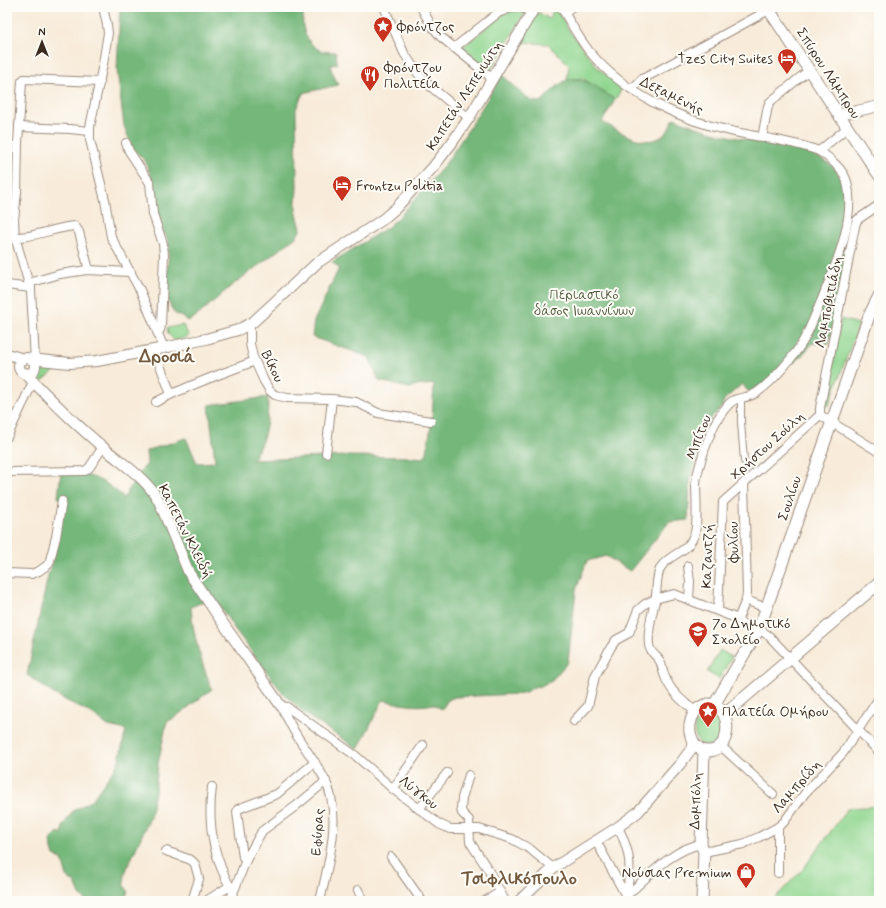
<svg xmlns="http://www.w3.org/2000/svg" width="886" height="908" viewBox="0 0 886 908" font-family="Mynerve,sans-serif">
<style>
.green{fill:#90d68f;stroke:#668056}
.forest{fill:#74b77a;stroke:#58704c}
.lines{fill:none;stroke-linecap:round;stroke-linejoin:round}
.pedestrian-casing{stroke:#9a8a7c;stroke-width:8}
.minor-casing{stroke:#9a8a7c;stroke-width:10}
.tertiary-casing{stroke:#9a8a7c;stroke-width:12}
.secondary-casing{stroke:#9a8a7c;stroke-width:13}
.pedestrian{stroke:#fff;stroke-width:6}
.minor{stroke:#fff;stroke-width:8}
.tertiary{stroke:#fff;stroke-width:10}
.secondary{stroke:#fff;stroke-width:11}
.labels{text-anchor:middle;stroke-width:4;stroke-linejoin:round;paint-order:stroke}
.poi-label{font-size:14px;fill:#3b2a1e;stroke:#fdfcf7;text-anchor:start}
.street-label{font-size:14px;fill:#3b2a1e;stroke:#fdfcf7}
.park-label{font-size:14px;fill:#545e40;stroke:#fdfcf7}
.district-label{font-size:18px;font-weight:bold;fill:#735a3f;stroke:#fdfcf7}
</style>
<rect width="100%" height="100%" fill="#fdfcf7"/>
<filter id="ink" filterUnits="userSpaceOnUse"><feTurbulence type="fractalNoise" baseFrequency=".025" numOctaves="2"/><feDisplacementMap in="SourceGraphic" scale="8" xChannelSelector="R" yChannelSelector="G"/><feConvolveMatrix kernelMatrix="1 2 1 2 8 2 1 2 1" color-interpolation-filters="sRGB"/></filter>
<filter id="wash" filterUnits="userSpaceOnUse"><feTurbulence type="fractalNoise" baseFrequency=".012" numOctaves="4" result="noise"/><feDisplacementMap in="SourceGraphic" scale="16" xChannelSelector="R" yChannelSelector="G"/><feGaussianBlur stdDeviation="0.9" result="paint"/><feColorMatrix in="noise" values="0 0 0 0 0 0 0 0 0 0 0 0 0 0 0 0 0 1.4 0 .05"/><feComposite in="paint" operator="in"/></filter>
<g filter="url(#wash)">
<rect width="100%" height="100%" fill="#f8ebd9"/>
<!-- green -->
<g class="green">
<path d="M555,7l13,22 30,39 24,20 -7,12 -33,-22 -15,2 2,-15 -21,-21 -28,-2 18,-30 11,7z"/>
<path d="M513,11h5l7,2 -35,58 -30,-22 43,-35z"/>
<path d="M841,319l18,5 -30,81h-4z"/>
<path d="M183,325l6,11 -14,5 -7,-7 -1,-6z"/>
<path d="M41,366h9l6,4 -15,12c-4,-5 -4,-11 0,-16z"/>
<path d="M720,650l12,7 -13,22 -12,-7z"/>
<path d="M706,710h6l6,4c4,10 7,29 -8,31 -3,1 -6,1 -9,-1 -11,-9 -7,-28 5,-34z"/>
<path d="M879,806v95h-107l31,-32 45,-61z"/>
</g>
<!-- forest -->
<g class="forest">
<path d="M120,7h186c-8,15 -1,38 16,44 5,1 9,1 14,1l1,12 -6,1v4l7,16 -35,8 -7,16 1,79 -1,13v9l5,19 -5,8 -66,50 -32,28 -9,6 -15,-8 -8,-16 3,-50 -1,-6 -13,-28 -1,-7 3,-13 -11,-31 -13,-13 -9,-23 -7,-56z"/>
<path d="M502,75l29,26 10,1c7,-7 15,-16 24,-21 17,-8 36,9 50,19l-13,22c18,9 44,29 63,12 4,-3 6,-11 9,-16 18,8 36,14 55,18 29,7 97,11 111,40 9,17 2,54 -2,72l9,3 -18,93 -16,-1 -17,19 -8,-2 -24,24 -14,8 -3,-2 -5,-6 -18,16 -2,7 -11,11 -3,7 -16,48 -2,9 -2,38 -19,2 -39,49 -24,-15 -19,5 -11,29 -8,72 -16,18 -13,7 -3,-1 -10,6 -10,2 -61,3 -7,3 -6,9 -9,-5c-16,4 -34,0 -50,-4l-25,49 -52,-34 -12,-11 -12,-12 -48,-64 -20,-31 -23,10c2,29 10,55 21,82l-39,30 -6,2 -9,43 -3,28 -5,25 -25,56 -1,12 4,6 -3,10h-39l-6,-6 -5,-12 -8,-6 -5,-18 -8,-3 -2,-7 -1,-10 7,-7 4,2 1,-8 10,-15 19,-11 26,-36 8,-34 -18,-4 -16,-12 -38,-20 -27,-19 21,-99 4,-13 12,-63 -6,-2 3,-26c26,1 44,7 63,26l13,-23 10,-11 -1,-13 40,-13 11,25 18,-1 -6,-57 59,-8c0,25 -2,42 -16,63l95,-4 66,1 11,1 3,-5 5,-35 2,-34 -20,2 -4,2 -31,-7 -10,-24 -57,-20 2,-16 25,-53 -7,-6 56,-35 10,-9 46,-52 26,-39z"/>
</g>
</g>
<g filter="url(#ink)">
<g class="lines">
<!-- pedestrian casing -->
<g class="pedestrian-casing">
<g id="pedestrian">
<path d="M741,398v24l3,39"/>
<path d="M741,622l18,7"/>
</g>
</g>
<!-- minor casing -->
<g class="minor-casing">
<g id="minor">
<path d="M103,7l4,18 1,8 -5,31 -13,63v13l15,60 6,37 29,53 24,58"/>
<path d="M384,7l20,46 15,22 12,12 38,31"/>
<path d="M421,7l10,18 10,12 52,42"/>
<path d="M522,7l9,6"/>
<path d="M561,7c9,15 17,30 28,44 35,43 93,70 146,81 28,6 57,9 84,19l28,-23"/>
<path d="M564,12l8,-5"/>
<path d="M454,48l44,-35 15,-6"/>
<path d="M632,89l10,-10 10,-5 113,-62 13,-5"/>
<path d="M19,127l51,2 19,2"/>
<path d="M762,138l6,-32 2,-4 39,-32"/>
<path d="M126,143l3,8 21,32 3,31 10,30 1,11 -3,71 -1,4 -3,2"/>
<path d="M7,236c19,5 48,-9 68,-10l4,6 10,38"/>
<path d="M29,283l31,-9 27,-4 44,2"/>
<path d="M7,285l24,3"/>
<path d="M250,324v20l3,13 11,24 6,10 5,4 12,3 45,1 24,3 22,11 53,8"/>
<path d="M154,350l17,44"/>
<path d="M35,360l-4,-69 -16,-54 -1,-17 3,-28 1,-49 4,-62 2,-2 76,3"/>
<path d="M156,402c32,-17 65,-28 99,-41"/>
<path d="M820,415v-7l35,-182 2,-6 22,-15"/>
<path d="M7,437l26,-55"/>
<path d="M326,453l6,-54"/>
<path d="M7,472l78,-1 4,-3 14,-21"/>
<path d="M688,566l2,16 -1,17"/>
<path d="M7,573l24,1 8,-3 10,-7 7,-27 6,-36"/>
<path d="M746,600l20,8"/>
<path d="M718,610l5,-108 97,-87 59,37"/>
<path d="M759,629l10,7 110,116"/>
<path d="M281,706l6,1 69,49 37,33 46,35 11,5h29l33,10 18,10 23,19"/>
<path d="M281,706c5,10 10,20 16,30 9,14 20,28 28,44 18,35 3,85 -5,121"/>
<path d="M695,711c-13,-10 -24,-19 -30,-34 -2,-5 -3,-11 -5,-16 -4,-6 -10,-8 -11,-16 -2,-16 4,-33 7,-49 1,-9 0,-21 5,-29 10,-15 28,-13 34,-35 3,-11 1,-36 1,-49 1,-13 14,-52 21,-63 5,-7 11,-19 20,-21 7,-2 13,-2 19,-6 14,-9 29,-27 39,-40 11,-13 17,-31 24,-47 14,-34 38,-87 28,-124 -3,-12 -18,-25 -28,-31"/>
<path d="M574,721l14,-15 7,-30 16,-29 5,-7 13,-7 9,-23 7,-6 10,-5 19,-5 64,25 8,-19 1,-7 -3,-110"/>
<path d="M721,746l52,48"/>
<path d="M469,775l-7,23 -1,11 1,4 7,7 1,22 19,29 16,30"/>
<path d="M212,787c-5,37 2,73 21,105"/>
<path d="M393,789l30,-44"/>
<path d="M419,809l28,-36"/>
<path d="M618,827c13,26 14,40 8,69"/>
<path d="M778,827v46"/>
<path d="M596,841l30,55"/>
<path d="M166,851l25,9 4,4 4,15 -7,22"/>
<path d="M704,852l39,-8 16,-7 19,-10 6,-5 21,-29 38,-40 36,-55"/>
<path d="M391,857l31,44"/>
<path d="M246,860l-3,-3 -6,-45 1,-3 39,-15 38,-32"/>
<path d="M358,890l5,11"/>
<path d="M206,901l24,-15"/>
<path d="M230,901l16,-41 16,-29 34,-25 30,-25"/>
<path d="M485,901l15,-9"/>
<path d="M623,901l3,-5c22,-19 45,-46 75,-52"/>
</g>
</g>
<!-- tertiary casing -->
<g class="tertiary-casing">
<g id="tertiary">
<path d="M839,115l40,-9"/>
<path d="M7,354l17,5"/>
<circle cx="27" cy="366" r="8"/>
<path d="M30,359l40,4 27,-2 57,-11 52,-11 32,-9 15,-8 64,-59 65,-43 14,-12 38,-42 17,-22 18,-26 66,-111"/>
<path d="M25,373c25,26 51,52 79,75 20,17 42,30 55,53l30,72 31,46 61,87"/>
<path d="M519,901l34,-33 65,-41 20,-15 42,-48 15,-20"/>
</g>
</g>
<!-- secondary casing -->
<g class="secondary-casing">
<g id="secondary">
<path d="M767,7l112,168"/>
<path d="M709,704c25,2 23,49 -2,47 -5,0 -10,-4 -13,-8 -9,-15 -3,-36 15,-39z"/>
<path d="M714,705l45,-76 110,-313 10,-20"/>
<path d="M725,714l154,-131"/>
<path d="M702,901l2,-49 -3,-8 3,-93"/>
</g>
</g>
<!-- pedestrian -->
<use href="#pedestrian" class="pedestrian"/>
<!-- minor -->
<use href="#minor" class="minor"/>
<!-- tertiary -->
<use href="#tertiary" class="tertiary"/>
<!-- secondary -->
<use href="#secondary" class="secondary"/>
</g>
</g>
<!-- icons -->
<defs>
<g id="sight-pin" transform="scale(1)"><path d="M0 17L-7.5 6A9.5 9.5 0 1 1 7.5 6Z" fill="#c8321e" stroke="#fdfcf7"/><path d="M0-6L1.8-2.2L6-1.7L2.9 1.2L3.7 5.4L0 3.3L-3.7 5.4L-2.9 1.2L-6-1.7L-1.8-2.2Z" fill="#fff"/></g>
<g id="hotel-pin" transform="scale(1)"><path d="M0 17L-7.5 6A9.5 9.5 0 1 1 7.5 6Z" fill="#c8321e" stroke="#fdfcf7"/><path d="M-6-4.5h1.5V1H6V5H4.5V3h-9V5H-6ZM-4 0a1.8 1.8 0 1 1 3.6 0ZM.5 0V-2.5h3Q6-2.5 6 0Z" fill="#fff"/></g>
<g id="restaurant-pin" transform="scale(1)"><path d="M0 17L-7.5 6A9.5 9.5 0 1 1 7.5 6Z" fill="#c8321e" stroke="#fdfcf7"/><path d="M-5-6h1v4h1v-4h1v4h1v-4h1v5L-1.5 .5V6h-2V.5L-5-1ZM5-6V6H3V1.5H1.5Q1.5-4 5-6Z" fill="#fff"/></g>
<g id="school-pin" transform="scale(1)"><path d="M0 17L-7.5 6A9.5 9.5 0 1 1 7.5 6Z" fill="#c8321e" stroke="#fdfcf7"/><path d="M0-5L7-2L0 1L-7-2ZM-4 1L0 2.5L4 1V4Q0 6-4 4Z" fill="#fff"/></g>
<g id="shop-pin" transform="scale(1)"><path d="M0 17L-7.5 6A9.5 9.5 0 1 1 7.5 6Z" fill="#c8321e" stroke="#fdfcf7"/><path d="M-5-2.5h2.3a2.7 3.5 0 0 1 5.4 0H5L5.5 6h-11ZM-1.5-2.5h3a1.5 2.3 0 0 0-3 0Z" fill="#fff"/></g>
</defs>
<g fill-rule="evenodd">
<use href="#sight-pin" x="383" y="26"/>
<use href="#hotel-pin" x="787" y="58"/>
<use href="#restaurant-pin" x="370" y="75"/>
<use href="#hotel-pin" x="342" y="185"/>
<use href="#school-pin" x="698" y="631"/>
<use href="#sight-pin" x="708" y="711"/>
<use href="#shop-pin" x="746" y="872"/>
</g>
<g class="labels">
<!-- poi labels -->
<g class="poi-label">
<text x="397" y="31">Φρόντζος</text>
<text x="773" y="63" text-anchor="end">Tzes City Suites</text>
<text x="384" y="72">Φρόντζου<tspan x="384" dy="16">Πολιτεία</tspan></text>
<text x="356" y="190">Frontzu Politia</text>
<text x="712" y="628">7ο Δημοτικό<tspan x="712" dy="16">Σχολείο</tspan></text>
<text x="722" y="716">Πλατεία Ομήρου</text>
<text x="732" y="877" text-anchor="end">Νούσιας Premium</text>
</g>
<!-- street labels -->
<g class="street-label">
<text transform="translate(829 73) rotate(57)" y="5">Σπύρου Λάμπρου</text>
<text transform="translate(464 95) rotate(-57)" y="5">Καπετάν Λεπενιώτη</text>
<text transform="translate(672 95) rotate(26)" y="5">Δεξαμενής</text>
<text transform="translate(828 302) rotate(-79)" y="5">Λαμποβιτιάδη</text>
<text transform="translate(273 366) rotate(64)" y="5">Βίκου</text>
<text transform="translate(698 437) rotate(-68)" y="5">Μπίτου</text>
<text transform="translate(767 445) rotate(-42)" y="5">Χρήστου Σούλη</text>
<text transform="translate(789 498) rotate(-71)" y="5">Σουλίου</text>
<text transform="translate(186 531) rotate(63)" y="5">Καπετάν Κλειδή</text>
<text transform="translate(733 542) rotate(-91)" y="5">Φυλίου</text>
<text transform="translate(707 556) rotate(-88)" y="5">Καζαντζή</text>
<text transform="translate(796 786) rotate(-49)" y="5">Λαμπρίδη</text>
<text transform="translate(419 792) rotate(38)" y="5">Λύγκου</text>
<text transform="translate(695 801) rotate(-88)" y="5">Δομπόλη</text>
<text transform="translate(317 832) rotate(-86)" y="5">Εφύρας</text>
</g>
<!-- park labels -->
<g class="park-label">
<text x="584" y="299">Περιαστικό<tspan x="584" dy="16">δάσος Ιωαννίνων</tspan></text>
</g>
<!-- district labels -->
<g class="district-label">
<text x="167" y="362">Δροσιά</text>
<text x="519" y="884">Τσιφλικόπουλο</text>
</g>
</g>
<!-- margin -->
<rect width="886" height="908" fill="none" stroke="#fdfcf7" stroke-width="24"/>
<!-- north arrow -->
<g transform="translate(42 42)" stroke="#fdfcf7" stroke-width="3" paint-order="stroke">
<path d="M0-3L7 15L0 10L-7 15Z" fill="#3b2a1e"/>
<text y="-6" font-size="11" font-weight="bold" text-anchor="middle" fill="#3b2a1e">N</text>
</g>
</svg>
